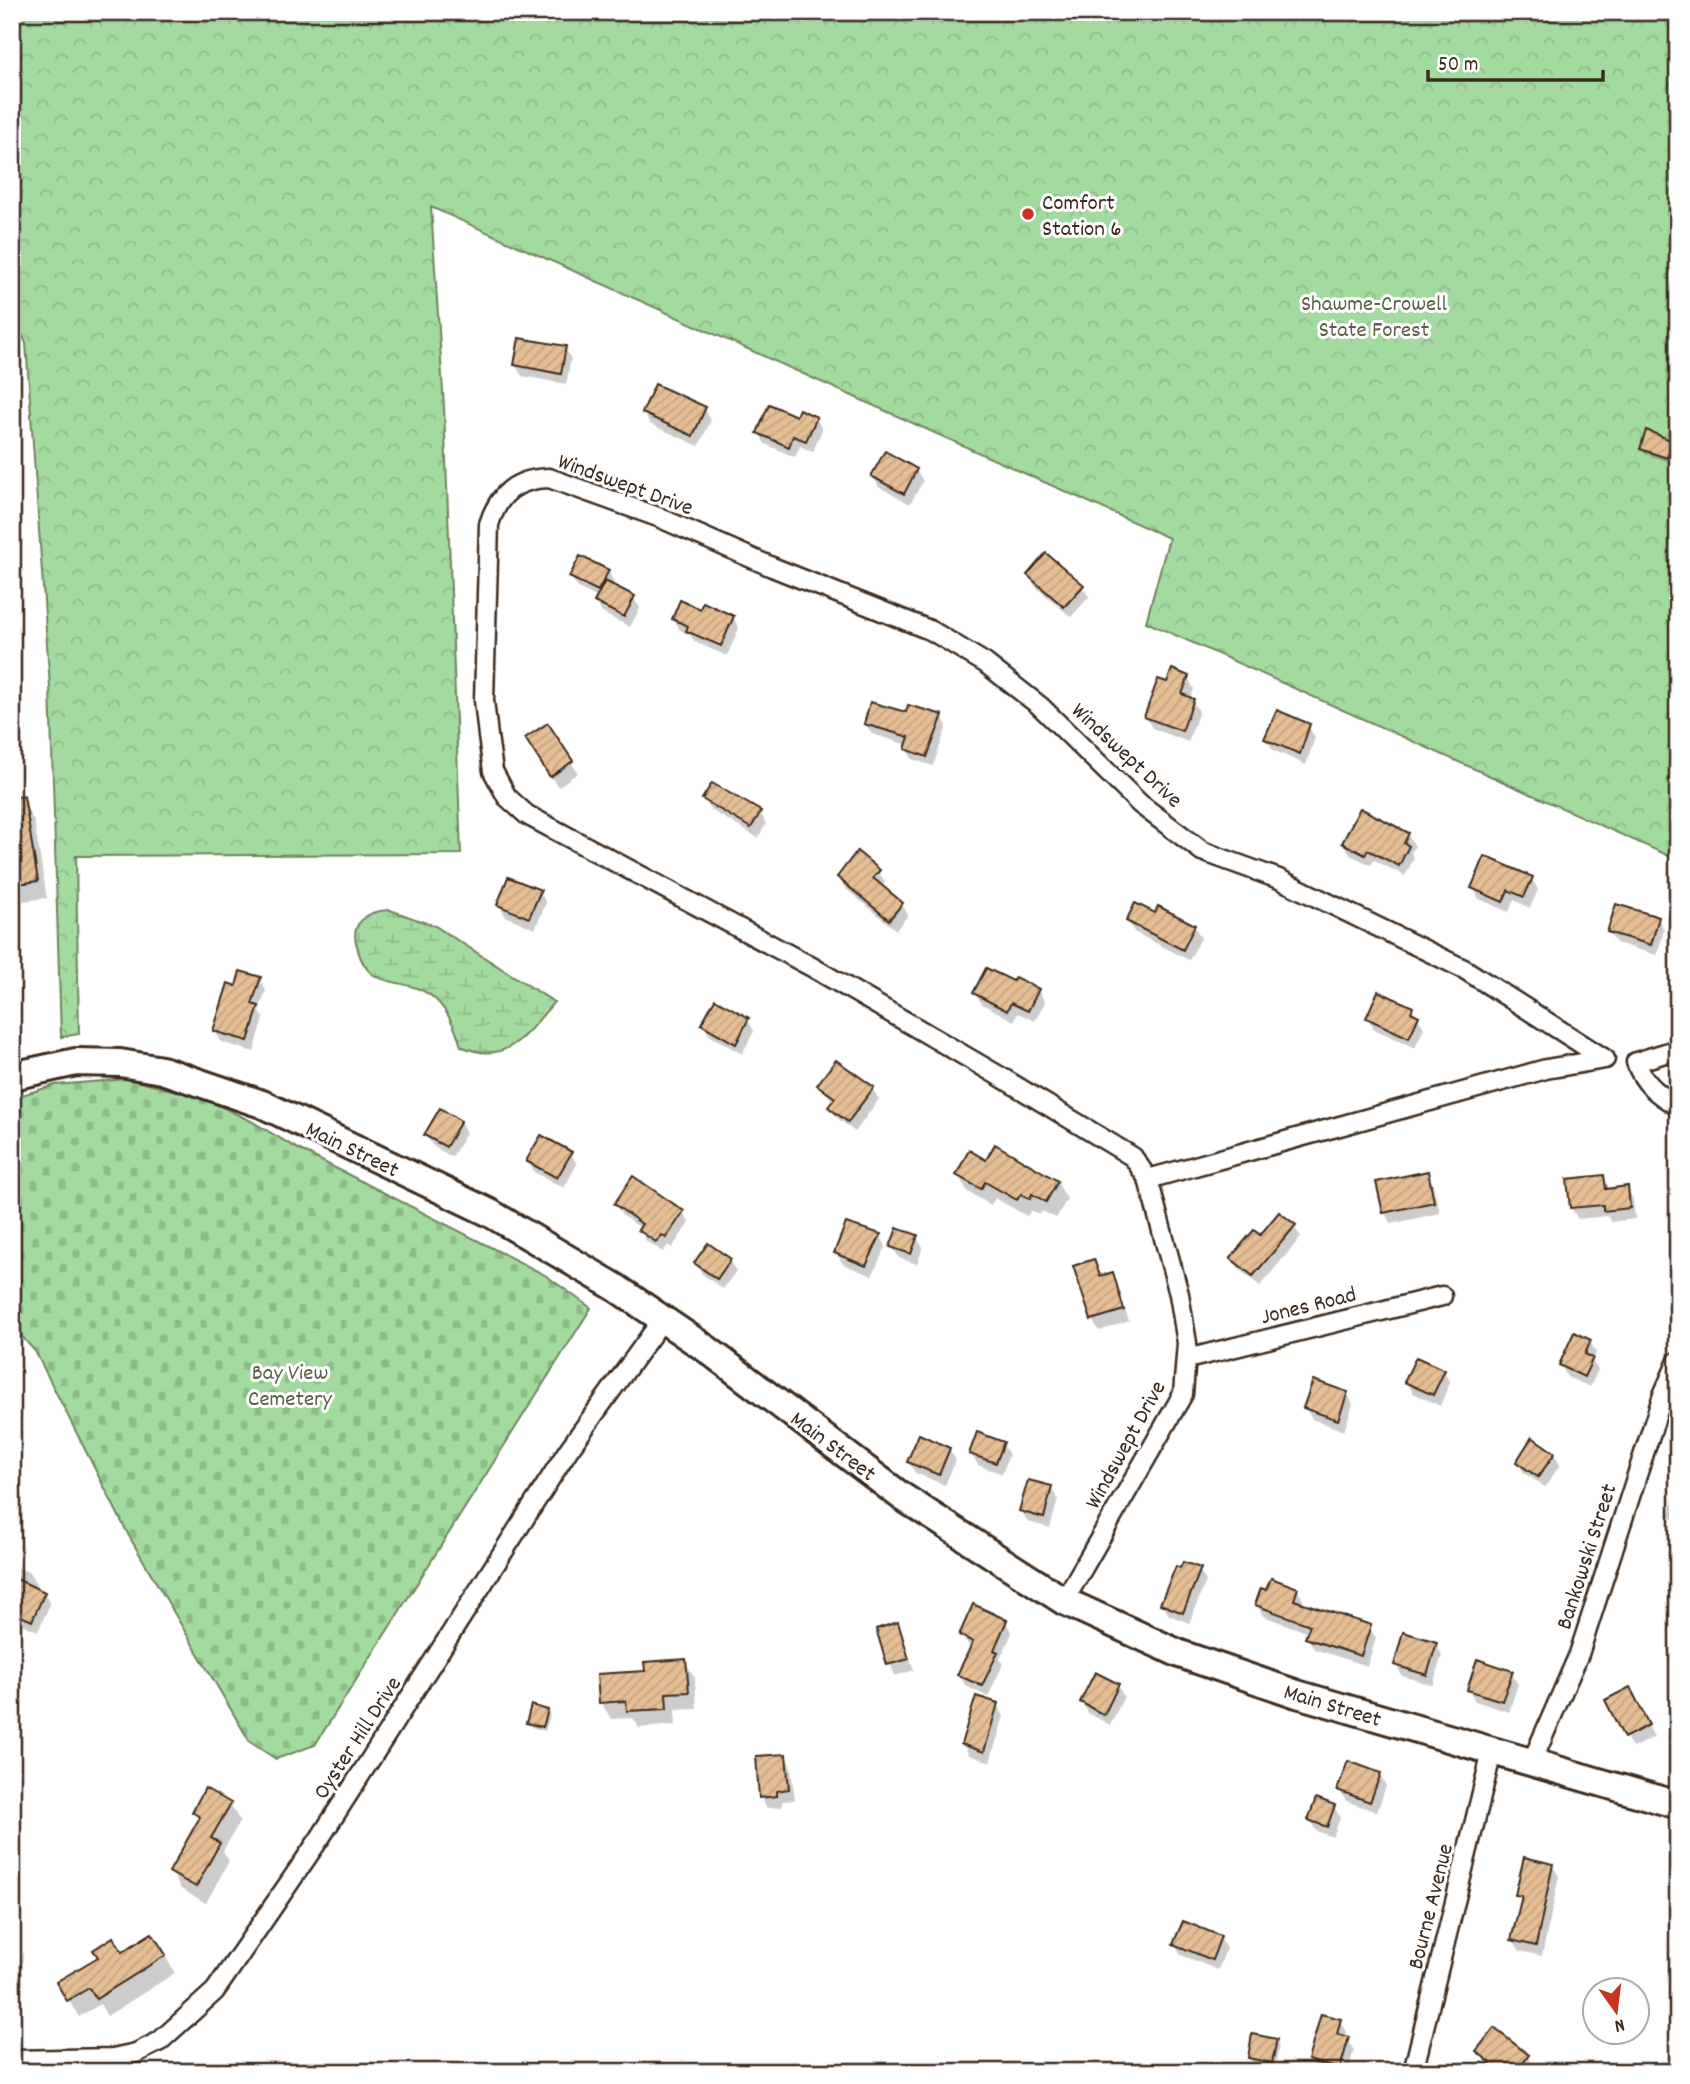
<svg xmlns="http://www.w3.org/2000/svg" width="1690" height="2084" viewBox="0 0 1690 2084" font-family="Dekko,sans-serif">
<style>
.forest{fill:url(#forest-crowns);stroke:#6f825e;stroke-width:2}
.wetland{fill:url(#wetland-marsh);stroke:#6f825e;stroke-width:2}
.cemetery{fill:url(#cemetery-stones);stroke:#6f825e;stroke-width:2}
.shadow{fill:#0003}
.building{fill:url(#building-hatch);stroke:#3b2a1e;stroke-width:2}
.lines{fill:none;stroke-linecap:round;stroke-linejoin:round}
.minor-casing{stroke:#3b2a1e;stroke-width:23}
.secondary-casing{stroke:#3b2a1e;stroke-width:32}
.minor{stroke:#fff;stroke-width:18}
.secondary{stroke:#fff;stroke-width:26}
.poi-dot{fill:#c8321e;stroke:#fff;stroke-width:2.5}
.labels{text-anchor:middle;stroke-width:6;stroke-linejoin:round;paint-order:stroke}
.poi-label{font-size:23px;fill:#3b2a1e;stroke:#fff;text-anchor:start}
.park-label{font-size:23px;fill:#5a5f45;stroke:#fff}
.street-label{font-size:23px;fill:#3b2a1e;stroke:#fff}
</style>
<defs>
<pattern id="forest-crowns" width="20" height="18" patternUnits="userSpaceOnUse" patternTransform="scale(1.75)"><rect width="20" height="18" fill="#a3da9f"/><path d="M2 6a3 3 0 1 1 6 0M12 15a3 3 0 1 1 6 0" fill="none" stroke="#8dbb88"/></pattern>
<pattern id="wetland-marsh" width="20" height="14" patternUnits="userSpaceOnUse" patternTransform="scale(1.75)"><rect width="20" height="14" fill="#a3da9f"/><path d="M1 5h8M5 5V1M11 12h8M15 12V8" fill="none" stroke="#8dbb88"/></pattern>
<pattern id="cemetery-stones" width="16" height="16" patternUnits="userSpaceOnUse" patternTransform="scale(1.75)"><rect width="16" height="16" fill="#a3da9f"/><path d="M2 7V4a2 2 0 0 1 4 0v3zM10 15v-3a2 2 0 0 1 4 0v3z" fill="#8dbb88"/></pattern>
<pattern id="building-hatch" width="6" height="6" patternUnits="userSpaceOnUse" patternTransform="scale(1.75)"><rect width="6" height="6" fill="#e5be95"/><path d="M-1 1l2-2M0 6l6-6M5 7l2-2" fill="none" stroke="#c5a380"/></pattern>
</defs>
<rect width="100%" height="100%" fill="#fff"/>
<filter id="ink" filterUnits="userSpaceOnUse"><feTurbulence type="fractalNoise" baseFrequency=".0143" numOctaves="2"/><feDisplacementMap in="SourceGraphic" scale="14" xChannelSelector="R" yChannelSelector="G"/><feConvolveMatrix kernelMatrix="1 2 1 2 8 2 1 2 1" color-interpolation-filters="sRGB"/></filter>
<g filter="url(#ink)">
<!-- forest -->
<path class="forest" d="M12,12h1666v848l-532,-238 23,-84 -738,-331 13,200 17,447 -385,2 3,178 -18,3 -11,-350 -24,-344 -14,-29z"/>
<!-- wetland -->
<path class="wetland" d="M390,910l45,16 119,76c-28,32 -47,65 -93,44 -5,-17 -13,-35 -26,-47 -30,-27 -67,-3 -78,-53 -3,-9 -3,-18 4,-25 9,-9 16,-10 29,-11z"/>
<!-- cemetery -->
<path class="cemetery" d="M127,1079l74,18 50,24 47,28 247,126 46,33 -276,437 -39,14 -26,-17 -121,-206 -94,-185 -23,-25v-228l43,-13z"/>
<!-- shadow -->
<g class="shadow">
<path d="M565,348l6,11 -5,25 -44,-8 -7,-11z"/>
<path d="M705,409l6,11 -12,26 -49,-22 -6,-11z"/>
<path d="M797,418h19l6,11 -9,23 -13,-6 -5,11 -30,-13 -6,-11z"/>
<path d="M1672,442l3,5 -6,15 -24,-8 -3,-5z"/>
<path d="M916,470l7,11 -13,23 -31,-17 -6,-11z"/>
<path d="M608,571l6,11 -2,4 21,11 7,11 -10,19 -28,-14 -6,-11 2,-4 -20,-10 -7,-11z"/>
<path d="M1029,575l53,11 7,11 -18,20 -36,-31z"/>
<path d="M701,611l32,6 6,11 -12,28 -32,-14 -5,-7 -10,-5 -6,-11z"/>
<path d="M1188,678l6,11 -4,10 9,12 -11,31 -36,-14 -6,-11 22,-32z"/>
<path d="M907,714l35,2 5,10 -14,40 -21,-7 -5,-10 1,-4 -36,-11 -6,-10z"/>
<path d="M547,726l31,47 -20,14 -25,-37z"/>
<path d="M1308,726l7,11 -9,28 -33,-15 -7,-11z"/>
<path d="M704,799l56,13 6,12 -8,14 -47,-28z"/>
<path d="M24,803l10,18 13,77 -25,3 -9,-17z"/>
<path d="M1361,811l47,24 7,11 -4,7 3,5 -9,18 -31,-16 -3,5 -21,-10 -6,-12z"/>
<path d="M878,871l7,11 -4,5 21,17 6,11 -12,15 -51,-42 -6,-11z"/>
<path d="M1532,879l6,11 -8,18 -16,-8 -5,12 -30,-13 -6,-12z"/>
<path d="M540,892l6,11 -11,26 -30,-13 -6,-12z"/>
<path d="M1156,916l38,10 7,12 -12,22 -55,-28 -6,-11z"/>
<path d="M1658,918l6,12 -7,25 -41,-12 -7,-11z"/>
<path d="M259,978l7,12 -7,21 5,7 -10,34 -33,-10 -6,-11 22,-43z"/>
<path d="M1014,984l24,6 7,12 -10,19 -17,-8 -4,8 -32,-17 -7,-11z"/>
<path d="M1412,1009l12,19 -9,20 -41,-19 -6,-12z"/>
<path d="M748,1020l6,11 -12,23 -33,-19 -6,-11z"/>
<path d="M819,1085l53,3 7,11 -24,33 -18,-14 -7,-11 4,-5z"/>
<path d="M460,1122l6,11 -14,24 -19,-11 -7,-11z"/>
<path d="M571,1153l6,11 -13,24 -30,-16 -6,-11z"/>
<path d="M987,1162l70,20 10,17 -11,19 -14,-7 -2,4 -9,-5 -4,6 -32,-18 -4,7 -23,-13 -10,-17z"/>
<path d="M1427,1173l6,11 7,29 -49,11 -6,-11z"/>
<path d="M1603,1177l7,13 17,-2 6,11 2,20 -24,3 -3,-6 -30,3 -7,-11z"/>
<path d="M616,1204l67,8 6,11 -17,25 -4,-3 -5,7 -17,-11 -5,-13 -19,-13z"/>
<path d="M1294,1226l7,11 -41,49 -21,-17 -6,-11 27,-20z"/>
<path d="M880,1235l6,11 -14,30 -29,-12 -7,-11z"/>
<path d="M916,1236l7,11 -6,17 -18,-6 -7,-11z"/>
<path d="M729,1260l7,11 -13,18 -21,-15 -6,-11z"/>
<path d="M1094,1261l8,16 10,-3 17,47 -30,10 -7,-11z"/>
<path d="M1590,1341l6,12 -4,8 6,9 -8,17 -23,-10 -6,-12z"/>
<path d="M1443,1371l7,11 -10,24 -27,-13 -7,-11z"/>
<path d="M1347,1393l6,11 -9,27 -32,-12 -7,-11z"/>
<path d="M1002,1443l7,12 -7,19 -24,-9 -7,-11z"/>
<path d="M949,1449l7,11 -11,25 -30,-12 -6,-11z"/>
<path d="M1554,1454l6,11 -15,22 -21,-14 -6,-11z"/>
<path d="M1677,1484h1v42l-9,-11z"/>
<path d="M1051,1488l7,11 -8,29 -22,-6 -7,-11z"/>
<path d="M12,1565l18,8 6,11 -2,5 10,4 6,11 -12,27 -21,-9 -5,-9z"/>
<path d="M1199,1570l7,11 -17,42 -20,-8 -7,-11z"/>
<path d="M1297,1589l7,12 -2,3 67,23 7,11 -9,28 -53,-17 -7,-12 2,-4 -46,-17 -6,-11z"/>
<path d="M1006,1622l6,11 -12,26 3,5 -15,33 -22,-11 -7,-11 12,-27 -10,-13z"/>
<path d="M897,1624l17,46 -19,6 -17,-46z"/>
<path d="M1436,1643l6,12 -9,30 -31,-9 -6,-12z"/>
<path d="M685,1661l10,17 2,31 -22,1 1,15 -37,3 -6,-10 -22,1 -10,-17 45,-30z"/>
<path d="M1511,1673l7,11 -9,28 -34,-11 -6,-12z"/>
<path d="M1118,1686l6,11 -14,28 -22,-12 -6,-11z"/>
<path d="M1635,1701l19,36 -22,11 -6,-11z"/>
<path d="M997,1705l7,11 -14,46 -21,-7 -6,-11z"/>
<path d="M547,1711l3,5 -5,15 -14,-4 -3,-5z"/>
<path d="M785,1755l6,12 4,33 -13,1v6l-15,1 -6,-11z"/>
<path d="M1380,1775l6,11 -9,26 -31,-11 -7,-11z"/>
<path d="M230,1804l10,17 -17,30 6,10 -23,42 -25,-14 -10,-17 28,-50 -5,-10z"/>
<path d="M1334,1806l6,12 -7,19 -17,-6 -6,-11z"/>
<path d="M1552,1865l7,11 -17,80 -22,-5 -7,-11 9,-37 -5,-9z"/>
<path d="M12,1917l6,10 -6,29z"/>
<path d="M1220,1937l6,12 -8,21 -37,-15 -6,-11z"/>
<path d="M122,1954l43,2 10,17 -68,43 -7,-12 -21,13 -21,-34z"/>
<path d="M1340,2021l6,11 -1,6 9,12 -6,22 -31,-1 -7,-11z"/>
<path d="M1276,2041l3,5 -4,21 -23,-5 -3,-5z"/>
<path d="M1478,2051l49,5 7,11 -4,5h-43l4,-5z"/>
<path d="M791,2062l5,10h-38l-1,-3z"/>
</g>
<!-- building -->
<g class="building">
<path d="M519,338l47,8 -5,28 -47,-9z"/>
<path d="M655,384l51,23 -13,29 -51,-23z"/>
<path d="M769,404l27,12 3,-7 18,8 -11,24 -13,-5 -4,11 -32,-14z"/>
<path d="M1646,430l27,11 -6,17 -27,-9z"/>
<path d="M885,451l32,18 -13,25 -33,-18z"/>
<path d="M1046,553l38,32 -20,22 -37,-32z"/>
<path d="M580,556l29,14 -11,21 -29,-14z"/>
<path d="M605,581l30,15 -11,21 -30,-15z"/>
<path d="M680,600l20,9 3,-7 31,14 -13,30 -35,-15 2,-5 -16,-7z"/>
<path d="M1172,669l17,7 -7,18 12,5 -12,32 -38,-14 14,-38 9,3z"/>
<path d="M870,702l36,10 2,-7 35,10 -16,42 -22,-8 4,-12 -45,-13z"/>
<path d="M1277,710l33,14 -10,30 -36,-15z"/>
<path d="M548,723l25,38 -23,16 -25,-39z"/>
<path d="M712,783l49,28 -10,17 -49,-29z"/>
<path d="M24,796l14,85 -26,4v-88z"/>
<path d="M1360,808l49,25 -5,10 5,3 -10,20 -31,-16 -3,5 -23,-12z"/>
<path d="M857,851l23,19 -7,8 30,25 -14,17 -52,-43z"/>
<path d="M1485,856l48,21 -9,20 -16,-7 -5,12 -32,-14z"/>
<path d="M508,877l33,13 -12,28 -32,-13z"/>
<path d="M1135,903l20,10 3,-7 37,19 -12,25 -57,-29z"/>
<path d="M1616,904l43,13 -8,28 -44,-13z"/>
<path d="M986,968l27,13 2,-4 24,12 -11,22 -17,-8 -4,8 -34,-18z"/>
<path d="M240,971l21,6 -9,27 7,2 -11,35 -35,-10 15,-48 8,3z"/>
<path d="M1378,991l35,16 -2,5 8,4 -10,22 -43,-20z"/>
<path d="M715,999l34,19 -13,26 -35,-20z"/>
<path d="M836,1060l38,27 -26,35 -20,-15 7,-9 -18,-13z"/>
<path d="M440,1108l21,13 -15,26 -22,-12z"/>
<path d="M541,1135l31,17 -15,26 -31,-17z"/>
<path d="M995,1144l63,37 -12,21 -14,-8 -2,5 -9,-5 -4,6 -32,-18 -4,7 -25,-14 13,-25 17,10z"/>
<path d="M1428,1171l6,31 -51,11 -7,-31z"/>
<path d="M1604,1175l2,14 22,-3 2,22 -27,3v-6l-33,3 -3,-29z"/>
<path d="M633,1176l51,35 -18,27 -4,-3 -6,7 -18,-12 4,-6 -28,-20z"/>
<path d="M1279,1212l17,13 -43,51 -23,-18 24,-28 6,5z"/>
<path d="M846,1223l35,11 -15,32 -32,-13z"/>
<path d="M897,1228l21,7 -7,19 -21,-7z"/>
<path d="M708,1243l23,16 -14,20 -23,-16z"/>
<path d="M1094,1259l6,17 13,-4 11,38 -33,10 -18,-54z"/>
<path d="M1574,1332l17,8 -6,14 8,4 -9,19 -25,-12z"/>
<path d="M1416,1357l29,13 -12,25 -29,-13z"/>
<path d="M1313,1380l35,12 -10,28 -35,-12z"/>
<path d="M977,1432l27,10 -8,21 -27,-9z"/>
<path d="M919,1434l31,14 -11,27 -32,-13z"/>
<path d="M1532,1437l23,16 -17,24 -22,-15z"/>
<path d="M1028,1480l24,6 -8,32 -25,-7z"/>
<path d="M1183,1562l18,6 -18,45 -23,-9 16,-38 4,2z"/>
<path d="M12,1577l33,15 -13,29 -20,-9z"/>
<path d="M1271,1578l27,10 -4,12 77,25 -10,31 -56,-18 5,-13 -55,-20 6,-17 5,2z"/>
<path d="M973,1604l34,16 -13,30 4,2 -16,34 -25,-11 16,-33 -14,-7z"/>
<path d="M898,1622l11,37 -22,6 -11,-36z"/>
<path d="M1403,1632l34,10 -10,33 -33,-10z"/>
<path d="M686,1659l3,33 -23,1 1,16 -40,2 -1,-10 -27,2 -2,-29 48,-3 -1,-9z"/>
<path d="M1477,1659l36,12 -11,30 -35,-11z"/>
<path d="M1095,1672l24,12 -15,31 -24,-13z"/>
<path d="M1630,1687l19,38 -25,13 -19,-38z"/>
<path d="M976,1696l22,7 -14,49 -23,-8z"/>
<path d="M531,1705l17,5 -5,17 -17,-4z"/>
<path d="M786,1754l3,35 -12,2v5l-18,2 -3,-42z"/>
<path d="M1348,1761l33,12 -11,29 -33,-12z"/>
<path d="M205,1788l26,15 -20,35 9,5 -24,44 -27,-15 31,-55 -8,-5z"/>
<path d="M1316,1798l19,7 -8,22 -19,-7z"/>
<path d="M1524,1857l29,7 -17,82 -25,-6 11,-44 -7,-1z"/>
<path d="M1183,1921l38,15 -9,24 -39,-16z"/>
<path d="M152,1933l14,22 -70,44 -7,-11 -22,13 -11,-19 42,-25 -5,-7 20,-13 9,15z"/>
<path d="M1321,2014l20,5 -4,15 12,3 -9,32 -32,-9z"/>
<path d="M1494,2028l35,27 -13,17h-31l6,-9 -15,-12z"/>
<path d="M1252,2034l25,5 -5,24 -24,-5z"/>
</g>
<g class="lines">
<!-- minor casing -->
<g class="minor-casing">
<g id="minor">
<path d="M1678,1049l-42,13c7,21 22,33 42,44"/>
<path d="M1187,1359l255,-63"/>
<path d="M1064,1601l119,-207 4,-51 -8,-49 -31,-115 -15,-22 -132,-80 -189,-110 -285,-152 -20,-18 -14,-26 -5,-35 -4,-36 5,-176c10,-31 27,-45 60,-46l109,39 114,50 160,64 53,32 55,43 100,98 62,47 77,28 185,90 141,90 -59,10 -398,110"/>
<path d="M1531,1764l48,-110 84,-259 15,-34"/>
<path d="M12,2060l101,-2 23,-5 24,-12 55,-50 105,-153 249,-389 93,-129"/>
<path d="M1413,2072l79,-320"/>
</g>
</g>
<!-- secondary casing -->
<g class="secondary-casing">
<path id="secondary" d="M12,1076l64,-14 44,1 42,7 100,34 228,109 125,74 93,63 193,146 163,105 116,53 117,40 381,111"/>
</g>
<!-- minor -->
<use href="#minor" class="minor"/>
<!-- secondary -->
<use href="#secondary" class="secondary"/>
</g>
</g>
<!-- markers -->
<circle class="poi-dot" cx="1028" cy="214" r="7"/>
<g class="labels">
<!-- poi labels -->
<g class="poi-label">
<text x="1042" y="209">Comfort<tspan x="1042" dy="26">Station 6</tspan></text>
</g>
<!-- park labels -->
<g class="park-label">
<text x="1374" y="310">Shawme-Crowell<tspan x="1374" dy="26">State Forest</tspan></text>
<text x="290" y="1379">Bay View<tspan x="290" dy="26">Cemetery</tspan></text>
</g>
<!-- street labels -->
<g class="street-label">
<text transform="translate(626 483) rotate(20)" y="8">Windswept Drive</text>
<text transform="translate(1128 754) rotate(43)" y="8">Windswept Drive</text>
<text transform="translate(353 1148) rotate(26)" y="8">Main Street</text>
<text transform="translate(1308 1304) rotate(-14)" y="8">Jones Road</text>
<text transform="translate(1124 1444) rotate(-61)" y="8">Windswept Drive</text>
<text transform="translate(834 1445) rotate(37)" y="8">Main Street</text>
<text transform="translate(1585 1556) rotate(-72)" y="8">Bankowski Street</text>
<text transform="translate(1333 1704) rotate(17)" y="8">Main Street</text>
<text transform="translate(356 1737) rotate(-57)" y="8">Oyster Hill Drive</text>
<text transform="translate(1429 1906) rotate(-76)" y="8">Bourne Avenue</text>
</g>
</g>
<!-- margin -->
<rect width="1690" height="2084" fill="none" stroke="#fff" stroke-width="42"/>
<rect x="21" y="21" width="1648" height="2042" fill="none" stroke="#3b2a1e" stroke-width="2.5" filter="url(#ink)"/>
<!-- north arrow -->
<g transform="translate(1616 2011) rotate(166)"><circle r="33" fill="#ffffff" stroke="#b1aaa5" stroke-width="2"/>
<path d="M0-5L12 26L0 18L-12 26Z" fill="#c8321e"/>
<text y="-10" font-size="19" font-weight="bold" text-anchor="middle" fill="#3b2a1e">N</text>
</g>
<!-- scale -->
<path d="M1428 70v10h175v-10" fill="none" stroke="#3b2a1e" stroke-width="3.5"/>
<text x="1438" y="70" font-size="21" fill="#3b2a1e" stroke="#ffffff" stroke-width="5" paint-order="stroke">50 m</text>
</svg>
